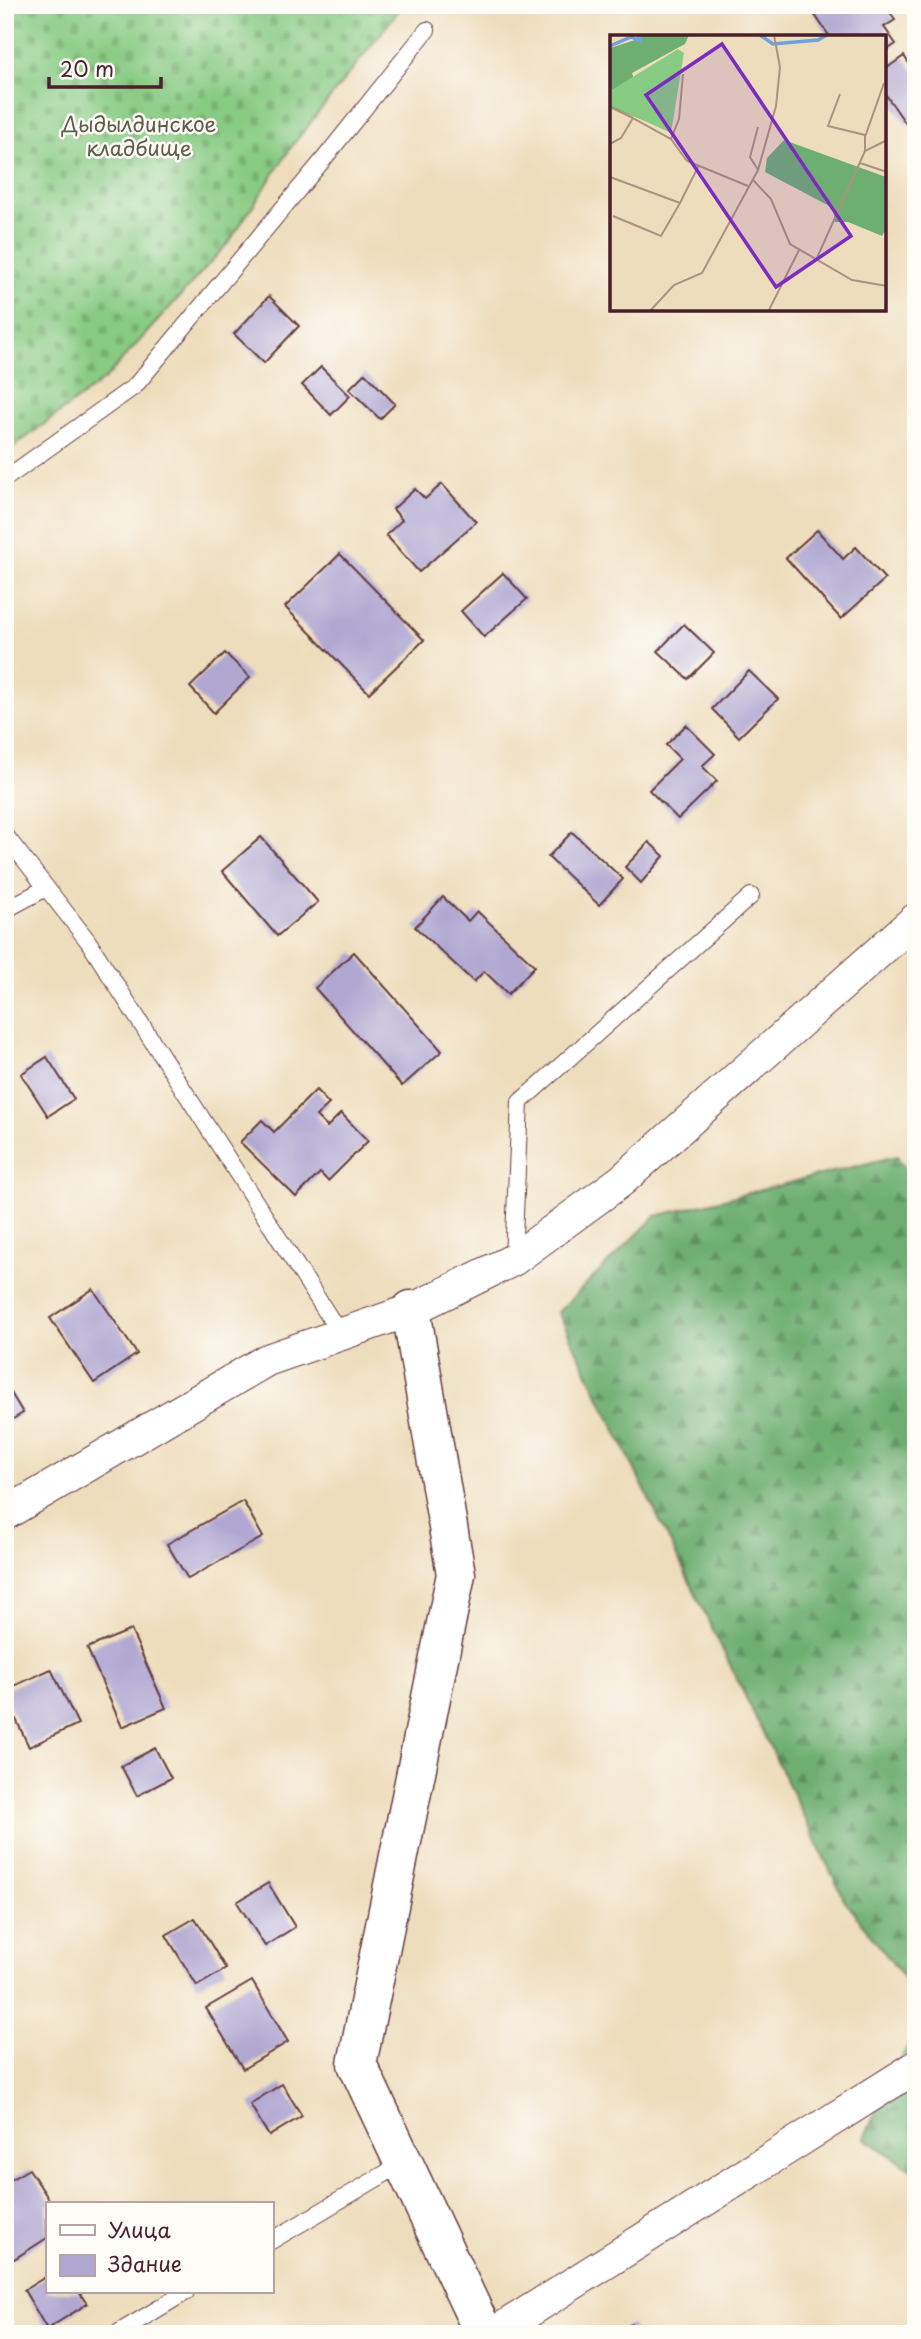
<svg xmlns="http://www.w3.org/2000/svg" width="921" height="2339" viewBox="0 0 921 2339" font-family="'Playpen Sans',sans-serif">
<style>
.forest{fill:url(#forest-firs);stroke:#5c674e;stroke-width:2}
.cemetery{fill:url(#cemetery-stones);stroke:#697557;stroke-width:2}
.building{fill:#b1a8d2}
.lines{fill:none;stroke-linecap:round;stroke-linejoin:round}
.lane-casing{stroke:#633c41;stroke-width:18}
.street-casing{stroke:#633c41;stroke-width:34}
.secondary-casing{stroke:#633c41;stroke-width:41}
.lane{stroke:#fff;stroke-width:16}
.street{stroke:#fff;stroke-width:32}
.secondary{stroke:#fff;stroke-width:38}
.labels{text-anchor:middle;stroke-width:5;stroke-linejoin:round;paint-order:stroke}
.park-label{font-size:21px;fill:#605b4a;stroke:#fdfcf7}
.inset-river{fill:none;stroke:#6fa2db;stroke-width:3.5}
.inset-road{fill:none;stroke:#ac9182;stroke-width:2}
.view{fill:#7b2cbf;fill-opacity:0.15;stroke:#7b2cbf;stroke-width:3.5}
.inset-edge{fill:none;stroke:#4a1f2b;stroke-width:3.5}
</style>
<defs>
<pattern id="forest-firs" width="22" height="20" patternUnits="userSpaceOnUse" patternTransform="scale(1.75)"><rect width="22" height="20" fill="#6eaf71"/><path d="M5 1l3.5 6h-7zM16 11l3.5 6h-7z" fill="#5c8e5d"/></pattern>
<pattern id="cemetery-stones" width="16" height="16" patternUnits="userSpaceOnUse" patternTransform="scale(1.75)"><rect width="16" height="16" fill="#88cb83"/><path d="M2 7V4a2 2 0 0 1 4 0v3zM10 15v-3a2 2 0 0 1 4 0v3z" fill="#77ae71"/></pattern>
</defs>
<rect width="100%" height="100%" fill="#fdfcf7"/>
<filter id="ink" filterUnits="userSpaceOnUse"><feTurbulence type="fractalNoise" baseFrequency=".0143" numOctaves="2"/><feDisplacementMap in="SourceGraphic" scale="14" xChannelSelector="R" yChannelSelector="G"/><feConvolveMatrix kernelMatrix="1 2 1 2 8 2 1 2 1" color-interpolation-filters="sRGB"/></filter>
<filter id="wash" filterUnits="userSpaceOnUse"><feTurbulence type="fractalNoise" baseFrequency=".00686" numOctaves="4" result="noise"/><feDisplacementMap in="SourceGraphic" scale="28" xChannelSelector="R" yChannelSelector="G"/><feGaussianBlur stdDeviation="1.57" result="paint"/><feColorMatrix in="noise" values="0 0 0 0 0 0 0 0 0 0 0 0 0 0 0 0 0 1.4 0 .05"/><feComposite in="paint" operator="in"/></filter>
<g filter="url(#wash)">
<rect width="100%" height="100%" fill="#eeddbc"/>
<!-- forest -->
<g class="forest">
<path d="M897,1156l19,30v808l-71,-93 -287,-589 98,-96z"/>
<path d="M916,2028v144l-52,-34z"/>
</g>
<!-- cemetery -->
<path class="cemetery" d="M5,5h398l-111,141 -63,96 -124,137 -100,74z"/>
<g id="blocks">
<!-- building -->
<g class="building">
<path d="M808,5h78l9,15 -11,7 12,17 -12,8v-15h-54z"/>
<path d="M904,56l12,18v44l-10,6 -22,-32v-22z"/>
<path d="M269,296l30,30 -35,37 -30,-29z"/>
<path d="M321,367l29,29 -19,19 -29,-30z"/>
<path d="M365,373l30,31 -15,15 -31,-30z"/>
<path d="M442,484l34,38 -57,50 -33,-37 16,-15 -9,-11 22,-20 10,10z"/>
<path d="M817,530l26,29 13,-12 29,32 -44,40 -55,-61z"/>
<path d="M340,554l84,86 -55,53 -84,-86z"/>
<path d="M503,573l24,26 -43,38 -23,-26z"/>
<path d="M684,624l30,29 -26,26 -30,-28z"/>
<path d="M225,653l25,24 -36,36 -24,-26z"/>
<path d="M749,671l29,28 -39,38 -27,-28z"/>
<path d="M686,725l29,29 -13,12 15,15 -39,38 -29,-29 31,-31 -14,-14z"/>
<path d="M572,832l51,47 -24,26 -51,-48z"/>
<path d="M261,837l57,65 -41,34 -55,-65z"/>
<path d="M649,842l15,14 -23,27 -16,-16z"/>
<path d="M443,897l25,24 9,-10 58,55 -27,28 -24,-23 -10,11 -59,-55z"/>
<path d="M354,952l88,99 -40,35 -87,-98z"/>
<path d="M47,1057l27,42 -26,17 -27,-42z"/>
<path d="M316,1090l13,14 -13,12 11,11 14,-14 27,28 -40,40 -8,-8 -24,24 -56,-55 22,-22 12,12z"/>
<path d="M93,1289l44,65 -43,29 -44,-65z"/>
<path d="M5,1383l18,30 -18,11z"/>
<path d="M243,1501l20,36 -75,42 -21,-35z"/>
<path d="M131,1630l35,78 -44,19 -35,-79z"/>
<path d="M51,1669l27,55 -49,23 -24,-51v-6z"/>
<path d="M155,1748l16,30 -34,18 -16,-30z"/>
<path d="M268,1883l27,44 -30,19 -28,-44z"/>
<path d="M195,1918l31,51 -29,17 -31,-51z"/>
<path d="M252,1981l36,61 -45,27 -37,-61z"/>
<path d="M282,2084l20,32 -33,20 -19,-32z"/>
<path d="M29,2169l23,35h-5v34l-33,21 -9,-14v-62z"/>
<path d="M47,2276v16h32l8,12 -40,25 -23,-39z"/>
<path d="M631,2324l6,10h-23z"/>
</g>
</g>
</g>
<g filter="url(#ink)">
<use href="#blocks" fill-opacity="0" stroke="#633c41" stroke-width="2"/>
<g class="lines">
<!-- lane casing -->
<g class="lane-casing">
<g id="lane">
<path d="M5,479l130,-93 188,-226 104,-130"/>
<path d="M5,835l83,106 253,394"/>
<path d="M5,910l41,-22"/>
<path d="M513,1259l7,-157 231,-206"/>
<path d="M271,2241l132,-78"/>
<path d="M116,2334l70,-42"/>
</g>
</g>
<!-- street casing -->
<g class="street-casing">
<g id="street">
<path d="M5,1514l262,-154 144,-50 102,-50 108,-79 295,-262"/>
<path d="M493,2334l423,-267"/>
</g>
</g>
<!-- secondary casing -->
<g class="secondary-casing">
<path id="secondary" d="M411,1310l45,264 -99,490 127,270"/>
</g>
<!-- lane -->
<use href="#lane" class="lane"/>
<!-- street -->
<use href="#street" class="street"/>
<!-- secondary -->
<use href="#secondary" class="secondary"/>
</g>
</g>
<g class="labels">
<!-- park labels -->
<g class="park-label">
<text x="139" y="132">Дыдылдинское<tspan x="139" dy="24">кладбище</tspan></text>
</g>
</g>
<!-- overview -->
<g transform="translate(610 35)">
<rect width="276" height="276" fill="#eeddbc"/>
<path d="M28,0h51l-4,9 -53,29 16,49 -38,-15v-59l25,-8zM174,105l102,37v52l-4,7 -34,-14h-13l-2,-14 -68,-36 2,-14z" fill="#6eaf71"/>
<path d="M68,14l6,4 -13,80 -61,-28v-14z" fill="#88cb83"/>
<path class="inset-river" d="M150,0l13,9 45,-4 9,-5M0,11l21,-9 9,4v-6"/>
<path class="inset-road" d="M230,59l-12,32 37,9M0,72l23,11M148,92l-8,30 8,13M61,104l8,-20 4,-45M0,109l11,-6 12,-20 38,21 16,22 61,25M255,116v-14l19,-54M250,128l27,9M0,142l70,26 19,-38M143,145l18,19 19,45 62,36 35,6M3,181l48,20 19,-33M0,198v-56M206,225l49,-109 22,-11M39,277l25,-27 28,-12 56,-103 18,-64 4,-39 -6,-32M158,277l31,-62"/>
<path class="view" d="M112,9l129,192 -75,51 -130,-192z"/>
<rect width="276" height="276" class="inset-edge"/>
</g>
<!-- margin -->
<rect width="921" height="2339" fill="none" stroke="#fdfcf7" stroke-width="28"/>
<!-- legend -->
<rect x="46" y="2202" width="228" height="91" fill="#fdfcf7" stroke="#b5a4a5" stroke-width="2"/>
<rect x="60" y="2225" width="35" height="10" fill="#ffffff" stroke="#b5a4a5" stroke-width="2"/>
<text x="108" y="2238" font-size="21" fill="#4a1f2b">Улица</text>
<rect x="60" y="2255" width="35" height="21" fill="#b1a8d2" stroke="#b5a4a5" stroke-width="2"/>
<text x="108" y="2272" font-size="21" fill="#4a1f2b">Здание</text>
<!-- scale -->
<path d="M49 77v10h112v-10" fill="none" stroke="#4a1f2b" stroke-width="3.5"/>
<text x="60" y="77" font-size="21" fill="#4a1f2b" stroke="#fdfcf7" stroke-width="5" paint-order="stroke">20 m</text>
</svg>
